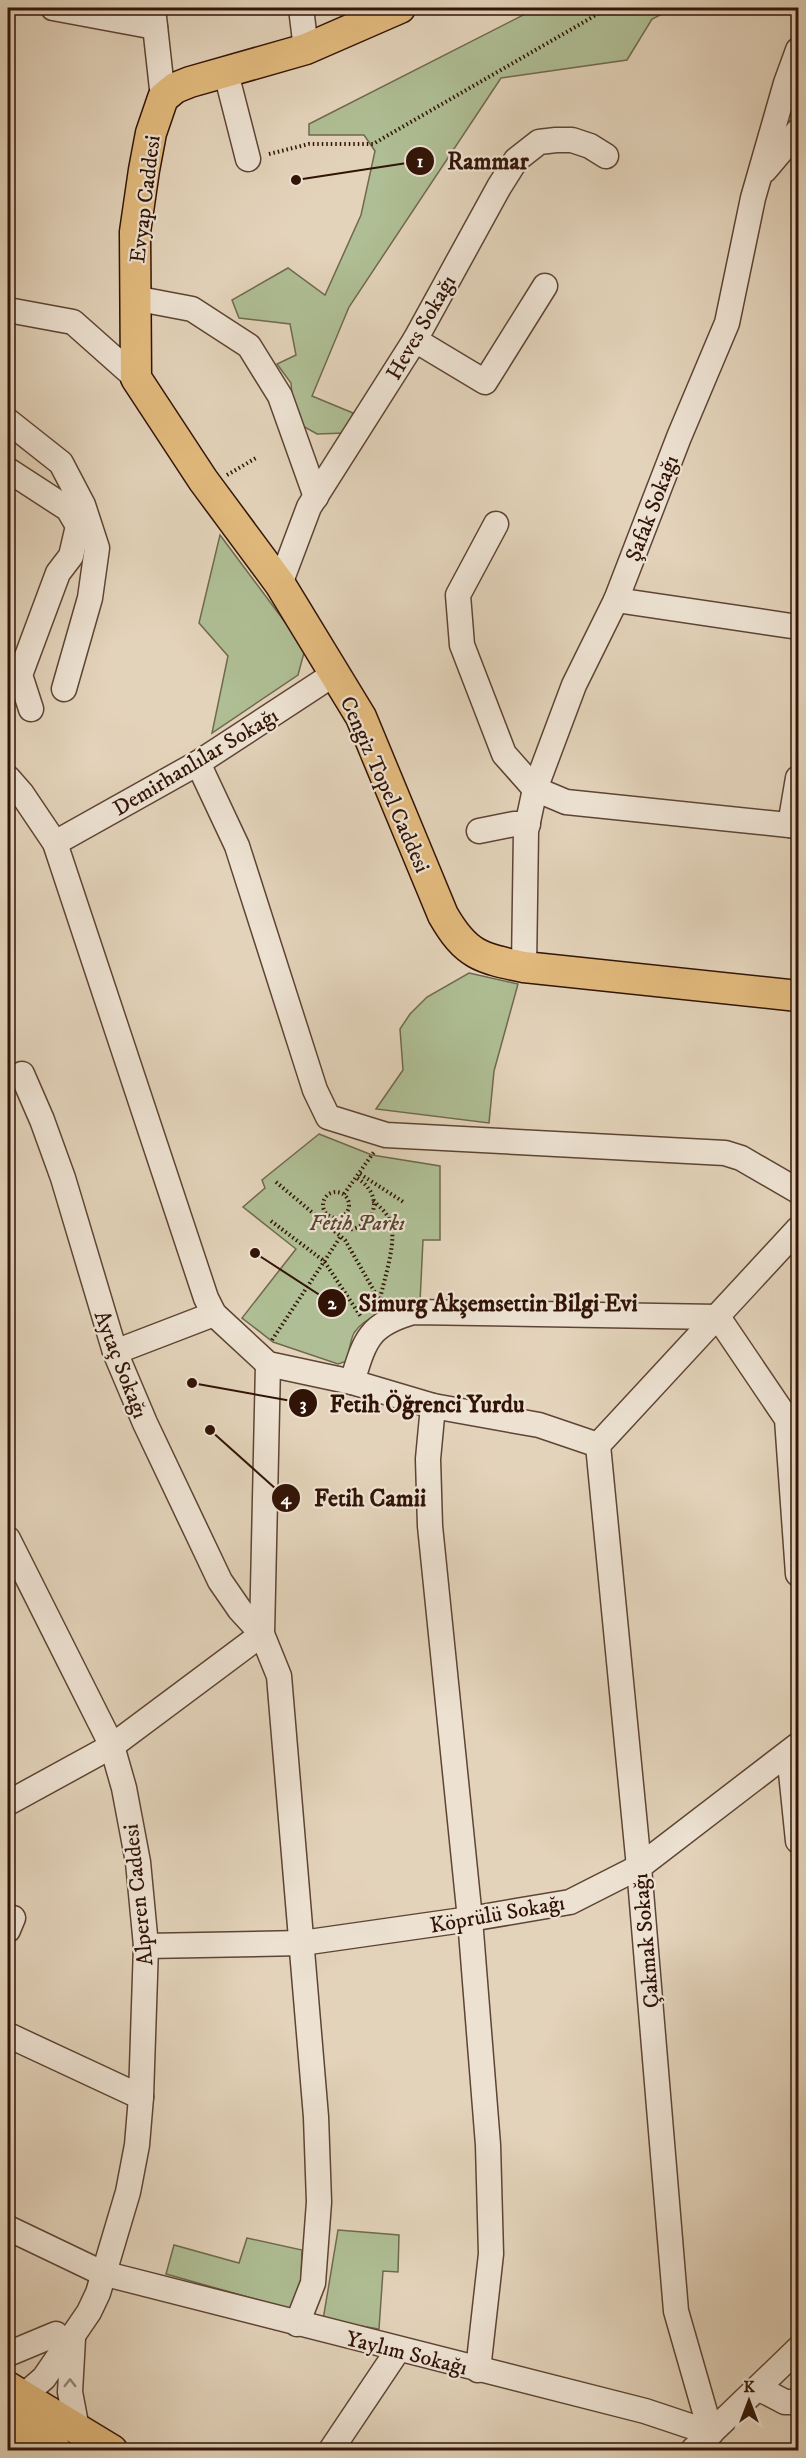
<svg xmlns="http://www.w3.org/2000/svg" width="806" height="2458" viewBox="0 0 806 2458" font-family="'IM FELL DW Pica',serif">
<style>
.green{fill:#afbe94;stroke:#70694e;stroke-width:1.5}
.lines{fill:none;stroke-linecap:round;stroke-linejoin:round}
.minor-casing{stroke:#5e4434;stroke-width:27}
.major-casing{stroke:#321407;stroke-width:33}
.path{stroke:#321407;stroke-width:4;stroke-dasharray:1.5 3;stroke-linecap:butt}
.minor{stroke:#ede2d2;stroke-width:24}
.major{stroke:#e2ba7d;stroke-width:30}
.oneway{stroke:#998577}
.labels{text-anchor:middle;stroke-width:4.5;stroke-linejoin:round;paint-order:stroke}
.street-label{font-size:22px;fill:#321407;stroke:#ede2d2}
.park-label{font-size:22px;font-style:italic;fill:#584731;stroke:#ede2d2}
.leader{fill:none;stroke:#321407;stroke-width:2}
.callout-dot{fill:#321407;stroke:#ede2d2;stroke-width:2}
.mark-label{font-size:18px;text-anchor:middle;font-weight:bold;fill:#fff}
.callout-label{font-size:24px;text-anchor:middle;font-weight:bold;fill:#321407;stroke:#ede2d2;stroke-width:4.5;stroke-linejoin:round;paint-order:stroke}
</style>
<rect width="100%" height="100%" fill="#e3d3ba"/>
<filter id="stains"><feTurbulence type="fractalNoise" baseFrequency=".00333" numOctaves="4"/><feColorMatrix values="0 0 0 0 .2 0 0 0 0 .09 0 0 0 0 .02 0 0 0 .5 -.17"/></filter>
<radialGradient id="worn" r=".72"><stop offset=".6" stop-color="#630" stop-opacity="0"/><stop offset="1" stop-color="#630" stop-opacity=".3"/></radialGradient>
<!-- green -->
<g class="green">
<path d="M537,8h137l-22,11 -25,41 -126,18 -152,229 -37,89 41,17 -8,20 -28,1 -23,-13 -3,-38 -14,-19 19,-9 -6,-31 -51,-6 -7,-18 56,-32 37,27 36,-80 14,-64 -11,-16h-55v-11z"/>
<path d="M220,535l85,114 -7,26 -86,58 16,-77 -29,-33z"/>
<path d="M469,973l49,11 -24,87 -5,52 -113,-14 27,-39 -3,-41 10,-15 17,-17z"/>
<path d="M319,1134l53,21 68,11v74h-17l-3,62c-22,6 -52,10 -66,31 -4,7 -5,20 -7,28l-9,3 -65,-22 -31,-24 54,-69 -53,-42 22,-19 -3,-8z"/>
<path d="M338,2230l61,5 -1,37 -15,-1 -4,58 -56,-9z"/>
<path d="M247,2238l55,12 -1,30 -11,29 -124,-35 8,-29 65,18z"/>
</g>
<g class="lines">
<!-- minor casing -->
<g class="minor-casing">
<g id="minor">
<path d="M53,8l102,19"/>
<path d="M153,8l10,90"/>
<path d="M301,8l5,41"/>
<path d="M226,73l22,86"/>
<path d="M765,170l33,-39"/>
<path d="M134,298l58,11 57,37 31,50 36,101"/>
<path d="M8,310l65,12 63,56"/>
<path d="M415,340l70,42 60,-96"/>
<path d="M8,421l53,42 22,42 14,43 -7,50 -26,91"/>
<path d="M8,470l60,39 10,17 -7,30 -13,17 -38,102 11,34"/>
<path d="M496,524l-38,71 4,50 42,109 31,35 31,13 232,24"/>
<path d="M280,584l29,-77 106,-167 84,-153 17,-27 23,-18 17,-2h16l18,6 16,10"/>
<path d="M616,600l182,27"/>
<path d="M198,763l39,83 78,244 13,27 58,18 339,18 16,5 57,33"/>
<path d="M8,778l14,16 33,49 151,455 8,16 54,50 84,18 81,24 106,19 59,20 200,-216"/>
<path d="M790,825l8,-47"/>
<path d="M479,831l35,-7h14"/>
<path d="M55,843l143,-80 136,-89"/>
<path d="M524,967l2,-136 9,-42 39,-104 42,-85 63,-163 48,-114 26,-125 33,-115 12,-33"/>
<path d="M115,1352l99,-38"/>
<path d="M268,1364l-6,270 17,42 37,441 3,85 -6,81 -16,41"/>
<path d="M352,1382c13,-42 16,-57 61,-70l305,5 69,102 11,155"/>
<path d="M433,1406l-5,53 2,67 40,393 18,226 3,109 -13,116"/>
<path d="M598,1445l41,422 37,444 35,122"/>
<path d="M8,1539l104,207 12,42 14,74 8,84 -5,151 -4,48 -9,47 -30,101 -9,19 -45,66 -22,19"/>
<path d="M789,1753l9,88"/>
<path d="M8,1803l104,-57 150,-112 -22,-24 -20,-29 -75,-158 -30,-71 -52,-174 -21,-58 -20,-46"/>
<path d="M8,1930l5,-12"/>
<path d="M146,1946l156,-3 168,-24 100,-17 69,-35 159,-122"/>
<path d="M8,2035l133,62"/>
<path d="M8,2228l94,45 543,138 66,22"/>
<path d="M73,2338l-3,54 7,37"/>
<path d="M8,2354l48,-20"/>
<path d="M758,2388l27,14h13"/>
<path d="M331,2450l67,-100"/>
<path d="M693,2450l105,-101"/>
</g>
</g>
<!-- major casing -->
<g class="major-casing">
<g id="major">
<path d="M400,8l-94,41 -116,33 -15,6 -12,10 -12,35 -7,37 -9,62 1,146 67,102 77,104 81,133 82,198c23,40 37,43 81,52l274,29"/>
<path d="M8,2387l104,63"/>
<path d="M8,2421l48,29"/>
</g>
</g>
<!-- path -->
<g class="path">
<path d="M269,154l40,-10h64l235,-136"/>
<path d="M227,475l29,-17"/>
<path d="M360,1174l45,29"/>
<path d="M276,1182l69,58 36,63"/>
<circle cx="336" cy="1205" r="13"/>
<path d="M344,1194l30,-42"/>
<path d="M373,1201c6,5 13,11 16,18 10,18 -5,60 -9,80"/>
<path d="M271,1221l53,40 37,56"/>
<path d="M333,1229c38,8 57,-30 24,-51"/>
<path d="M272,1340l69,-104"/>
</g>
<!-- minor -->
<use href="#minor" class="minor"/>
<!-- major -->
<use href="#major" class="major"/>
</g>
<!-- one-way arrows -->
<defs><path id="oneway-chevron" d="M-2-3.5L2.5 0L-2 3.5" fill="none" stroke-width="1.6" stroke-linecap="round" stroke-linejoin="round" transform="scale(1.5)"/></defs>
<use class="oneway" href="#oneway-chevron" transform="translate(70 2383) rotate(-90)"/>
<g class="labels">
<!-- street labels -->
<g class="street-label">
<text transform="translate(144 199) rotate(-83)" y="8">Evyap Caddesi</text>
<text transform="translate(420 327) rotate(-60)" y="8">Heves Sokağı</text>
<text transform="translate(651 508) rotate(-69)" y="8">Şafak Sokağı</text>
<text transform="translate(195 761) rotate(-31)" y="8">Demirhanlılar Sokağı</text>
<text transform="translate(386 784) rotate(66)" y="8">Cengiz Topel Caddesi</text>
<text transform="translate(122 1364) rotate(69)" y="8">Aytaç Sokağı</text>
<text transform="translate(137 1895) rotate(-96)" y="8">Alperen Caddesi</text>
<text transform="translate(497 1913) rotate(-10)" y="8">Köprülü Sokağı</text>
<text transform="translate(645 1941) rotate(-95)" y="8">Çakmak Sokağı</text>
<text transform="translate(407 2352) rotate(14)" y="8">Yaylım Sokağı</text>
</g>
<!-- park labels -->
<g class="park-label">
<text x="357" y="1230">Fetih Parkı</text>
</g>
</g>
<!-- callouts -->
<path class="leader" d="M296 180L420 161M255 1253L332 1303M192 1383L303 1403M210 1430L286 1498"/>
<g class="callout-dot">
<circle cx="296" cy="180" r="6"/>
<circle cx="255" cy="1253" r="6"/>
<circle cx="192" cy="1383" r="6"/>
<circle cx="210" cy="1430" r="6"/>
<circle cx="420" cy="161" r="15"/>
<circle cx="332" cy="1303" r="15"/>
<circle cx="303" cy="1403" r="15"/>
<circle cx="286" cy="1498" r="15"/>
</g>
<g class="mark-label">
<text x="420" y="167">1</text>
<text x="332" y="1309">2</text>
<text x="303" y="1410">3</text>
<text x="286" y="1504">4</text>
</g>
<g class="callout-label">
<text x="488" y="169">Rammar</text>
<text x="498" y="1311">Simurg Akşemsettin Bilgi Evi</text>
<text x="427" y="1412">Fetih Öğrenci Yurdu</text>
<text x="370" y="1506">Fetih Camii</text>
</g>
<!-- margin -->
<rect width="806" height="2458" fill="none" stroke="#e3d3ba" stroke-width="30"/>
<rect x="9" y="9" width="788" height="2440" fill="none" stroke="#321407" stroke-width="3"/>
<rect x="15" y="15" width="776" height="2428" fill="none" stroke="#321407" stroke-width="1.5"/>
<!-- north arrow -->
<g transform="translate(749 2401)" stroke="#ede2d2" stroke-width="4.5" paint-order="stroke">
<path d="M0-4.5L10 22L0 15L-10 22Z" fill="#321407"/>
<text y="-9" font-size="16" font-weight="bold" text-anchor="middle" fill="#321407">K</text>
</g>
<rect width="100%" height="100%" filter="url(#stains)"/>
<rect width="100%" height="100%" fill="url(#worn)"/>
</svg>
